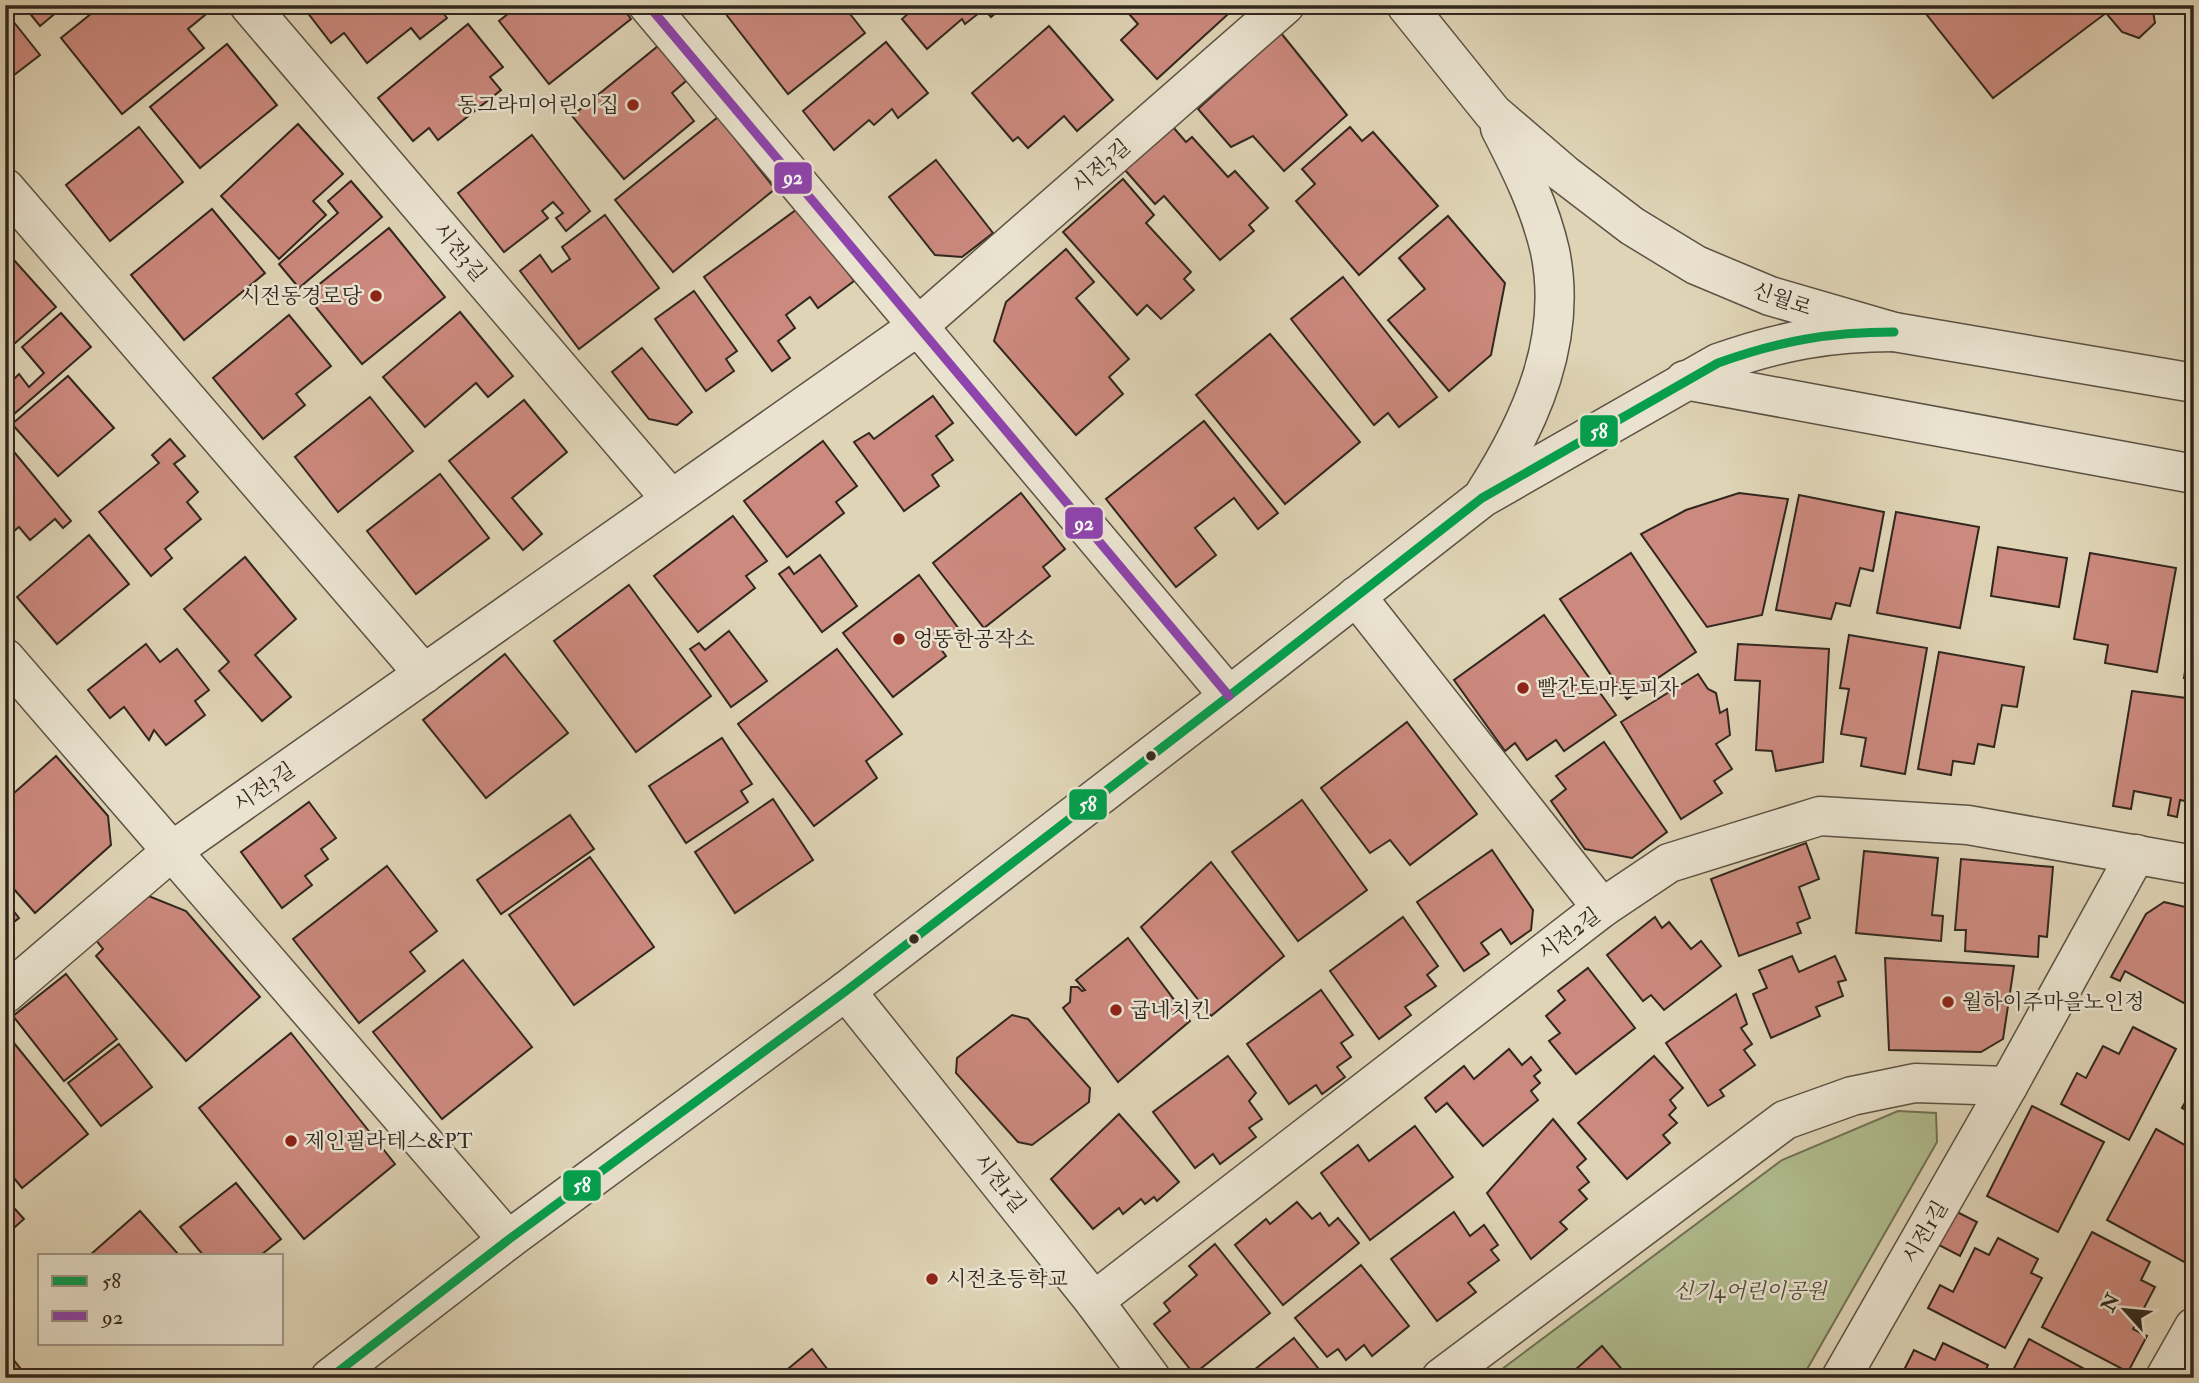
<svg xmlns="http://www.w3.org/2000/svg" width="2199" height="1383" viewBox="0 0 2199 1383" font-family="'IM FELL Double Pica','Noto Serif KR',serif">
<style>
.green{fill:#b0bd8f;stroke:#707256;stroke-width:2}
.building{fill:#cc897e;stroke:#31271e;stroke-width:2}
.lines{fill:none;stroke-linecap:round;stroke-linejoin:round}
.minor-casing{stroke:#5c5244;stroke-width:41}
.tertiary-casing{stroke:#5c5244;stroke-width:41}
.minor{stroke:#eae3d0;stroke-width:38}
.tertiary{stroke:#eae3d0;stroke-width:38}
.bus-1-casing{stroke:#eae3d0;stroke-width:14}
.bus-2-casing{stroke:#eae3d0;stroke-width:14}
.bus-1{stroke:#02a04e;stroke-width:9}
.bus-2{stroke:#8e44ad;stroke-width:9}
.poi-dot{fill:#8f2418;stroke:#eae3d0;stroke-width:2.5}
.bus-dot{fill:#31271e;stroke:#eae3d0;stroke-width:2.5}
.labels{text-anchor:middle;stroke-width:5;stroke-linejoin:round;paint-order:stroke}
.poi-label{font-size:21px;fill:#31271e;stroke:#eae3d0;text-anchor:start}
.street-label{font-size:21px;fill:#31271e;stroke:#eae3d0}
.park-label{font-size:21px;font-style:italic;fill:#514c3a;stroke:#eae3d0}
.line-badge{stroke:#eae3d0;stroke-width:2.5}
.badge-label{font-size:19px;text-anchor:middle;font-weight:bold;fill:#fff}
</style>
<rect width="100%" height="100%" fill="#dfd4b6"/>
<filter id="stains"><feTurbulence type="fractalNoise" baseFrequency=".00286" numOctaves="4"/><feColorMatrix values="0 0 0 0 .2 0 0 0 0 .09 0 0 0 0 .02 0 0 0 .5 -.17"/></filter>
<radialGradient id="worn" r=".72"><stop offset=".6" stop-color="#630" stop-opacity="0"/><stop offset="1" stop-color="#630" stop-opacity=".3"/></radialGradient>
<!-- green -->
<path class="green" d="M1898,1111l38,2 1,29 -135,236h-312l292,-218z"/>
<!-- building -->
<g class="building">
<path d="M23,5h40l1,1 -24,20z"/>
<path d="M102,5h95l8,10 -17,14 16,19 -82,66 -61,-76z"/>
<path d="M316,5h121l10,13 -27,21 -9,-11 -44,35 -23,-30 -13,10 -24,-31z"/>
<path d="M519,5h102l10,14 -82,65 -50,-63z"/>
<path d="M734,5h109l22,28 -77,61 -63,-81z"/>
<path d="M918,5h87l-14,12 -7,-8 -19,15 -3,-5 -35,30 -25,-30z"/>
<path d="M1121,5h117l-81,74 -36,-39 17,-16z"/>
<path d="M1919,5h233l3,18 -16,15 -17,-6 -16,-19 -113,85z"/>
<path d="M5,11l35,44 -35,27z"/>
<path d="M468,24l35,43 -13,10 11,13 -63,50 -9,-12 -16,13 -35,-43z"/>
<path d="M1049,26l64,74 -36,31 -13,-15 -36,32 -10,-11 -5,4 -41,-48z"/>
<path d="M1281,33l66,82 -63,56 -31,-35 -22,11 -33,-38z"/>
<path d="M886,42l42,51 -30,25 -6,-9 -18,16 -5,-5 -35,30 -31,-39z"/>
<path d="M227,44l50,61 -77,63 -50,-61z"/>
<path d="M658,46l28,35 -14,12 22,28 -70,58 -52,-63z"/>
<path d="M718,117l57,72 -102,83 -58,-72z"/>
<path d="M298,124l45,50 -30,27 13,14 -47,44 -58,-63z"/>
<path d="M139,127l44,55 -73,59 -44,-56z"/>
<path d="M1173,127l13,15 6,-5 36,40 7,-6 33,37 -19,17 5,6 -34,29 -56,-64 -9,8 -30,-34z"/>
<path d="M1350,127l12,14 11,-9 65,74 -79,69 -63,-74 19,-17 -13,-15z"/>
<path d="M532,135l58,76 -24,20 -10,-13 7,-5 -10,-11 -11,9 6,7 -44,34 -46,-59z"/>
<path d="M936,160l57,73 -31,24 -27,-2 -46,-58z"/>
<path d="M1123,179l31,36 -8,8 45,49 -7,7 10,11 -33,29 -14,-14 -10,10 -74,-83z"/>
<path d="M351,181l31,36 -83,71 -20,-24 59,-51 -10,-12z"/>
<path d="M800,207l54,74 -36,27 -8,-11 -24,18 9,13 -17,13 12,17 -18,13 -68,-94z"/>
<path d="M212,209l53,64 -81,67 -53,-65z"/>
<path d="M605,215l54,73 -80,61 -59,-78 20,-16 12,17 18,-13 -8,-12z"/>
<path d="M1448,216l57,67 -14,72 -42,36 -61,-71 37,-31 -26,-31z"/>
<path d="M389,228l56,69 -83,67 -56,-69z"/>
<path d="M1066,249l28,33 -18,16 53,61 -20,18 14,17 -47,41 -82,-94 12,-39z"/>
<path d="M5,250l51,57 -51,45z"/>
<path d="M1343,277l94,120 -38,30 -11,-14 -14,12 -83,-106z"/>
<path d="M694,291l43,60 -11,8 8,12 -28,20 -51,-72z"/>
<path d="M460,312l53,64 -25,21 -12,-14 -51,44 -42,-50z"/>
<path d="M61,313l30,34 -85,74 -1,-45 6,6 8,-8 10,13 15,-14 -22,-26z"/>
<path d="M289,315l42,51 -35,28 9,11 -42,34 -50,-61z"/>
<path d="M1270,334l90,108 -75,62 -89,-109z"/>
<path d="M642,348l50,64 -15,13 -28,-6 -37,-47z"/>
<path d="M68,376l46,52 -56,48 -46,-52z"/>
<path d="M933,396l20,27 -17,13 17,24 -21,15 7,11 -35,25 -50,-69 15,-9 5,6z"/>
<path d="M370,397l43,54 -75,61 -43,-55z"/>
<path d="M524,400l43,52 -55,46 30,36 -19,16 -74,-89z"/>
<path d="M1204,421l74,92 -20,16 -24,-31 -39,30 21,27 -40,32 -70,-88z"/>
<path d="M170,439l15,17 -11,8 24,28 -11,10 14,17 -36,30 7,9 -21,18 -52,-64 60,-49 -7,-8z"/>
<path d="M5,441l66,80 -8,7 -8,-9 -25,21 -11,-13 -11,9 -3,-4z"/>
<path d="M823,441l34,45 -21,16 8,11 -57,44 -43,-56z"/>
<path d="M440,474l49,64 -73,56 -49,-63z"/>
<path d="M1021,493l44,56 -22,18 7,9 -66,52 -51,-65z"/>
<path d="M1739,493l49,6 -26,116 -55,12 -66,-93 45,-24z"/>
<path d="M1799,495l85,17 -11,59 -13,-3 -10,38 -14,-3 -5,16 -55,-9z"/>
<path d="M1896,512l83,15 -19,101 -83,-15z"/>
<path d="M733,516l34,45 -21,15 9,12 -57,44 -44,-56z"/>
<path d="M89,535l40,49 -72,60 -40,-47z"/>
<path d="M1998,547l69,11 -8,49 -68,-11z"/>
<path d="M1631,553l65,99 -69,47 -67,-100z"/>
<path d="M2090,553l86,15 -19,104 -52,-9 3,-18 -34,-6z"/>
<path d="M820,555l37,51 -35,26 -43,-58 10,-7 5,7z"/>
<path d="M245,557l51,62 -41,36 36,42 -29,24 -43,-50 10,-9 -45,-53z"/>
<path d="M919,575l40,54 -21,16 8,11 -53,41 -50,-64z"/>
<path d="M629,585l82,111 -75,56 -82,-111z"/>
<path d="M1544,615l72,100 -52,36 -8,-11 -29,20 -12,-17 -10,8 -51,-71z"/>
<path d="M729,631l38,50 -36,26 -41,-58 9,-6 6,7z"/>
<path d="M2191,633l3,1v45l-10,-1z"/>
<path d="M1849,635l78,13 -22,126 -44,-8 5,-28 -25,-4 8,-45 -9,-1z"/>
<path d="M146,644l14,18 17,-13 32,41 -14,11 10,14 -39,30 -12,-15 -5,10 -25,-33 -14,11 -22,-28z"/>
<path d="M1738,644l91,5 -6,113 -47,9 -4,-20 -16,-1 4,-69 -25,-1z"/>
<path d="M837,649l65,85 -36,27 11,17 -63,48 -76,-102z"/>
<path d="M1939,652l85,15 -7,40 -15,-2 -8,42 -16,-3 -4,20 -21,-3 -2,14 -33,-6z"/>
<path d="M505,654l63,79 -82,65 -63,-78z"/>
<path d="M1698,674l10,15 8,4 4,20 7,-4 3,26 -14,9 16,25 -18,12 8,12 -41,26 -60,-97z"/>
<path d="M2132,691l62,8v104l-14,-3 -3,17 -9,-2 3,-17 -37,-7 -3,18 -18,-3z"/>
<path d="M1407,722l70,92 -67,51 -20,-25 -20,13 -49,-65z"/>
<path d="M722,738l30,46 -11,7 7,11 -62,41 -37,-57z"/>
<path d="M1604,742l63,90 -35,26 -47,-9 -34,-48 15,-12 -10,-13z"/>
<path d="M56,756l52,60 3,29 -76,68 -30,-34v-55l5,-4 -5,-6v-13z"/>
<path d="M773,799l40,61 -78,53 -40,-61z"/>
<path d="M1302,800l65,90 -69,51 -66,-89z"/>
<path d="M309,802l27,36 -15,11 7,10 -23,17 7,9 -30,23 -41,-56z"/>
<path d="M570,815l24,34 -93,65 -24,-34z"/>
<path d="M1806,843l13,36 -20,8 11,31 -13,5 4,10 -62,23 -28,-77z"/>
<path d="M1492,850l41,60 -2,20 -20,14 -10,-15 -20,14 8,11 -25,17 -47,-69z"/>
<path d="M1864,851l74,7 -6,57 11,1 -2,25 -85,-8z"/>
<path d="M590,857l64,90 -80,58 -65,-90z"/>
<path d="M1961,859l92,8 -6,70 -8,-1 -1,21 -73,-6 1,-21h-11z"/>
<path d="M1211,862l73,94 -73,60 -70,-89z"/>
<path d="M387,866l50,65 -27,21 15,19 -66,52 -66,-84z"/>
<path d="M146,895l40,16 74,86 -74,64 -90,-105 7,-7 -8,-10z"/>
<path d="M5,900l14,18 -14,11z"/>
<path d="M2164,902l30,7v92l-3,6 -66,-36 -5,10 -9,-4 35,-63z"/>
<path d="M1403,917l35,49 -11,9 9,11 -31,21 6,8 -32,24 -49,-68z"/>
<path d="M1655,917l7,11 7,-6 22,27 10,-8 20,25 -57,44 -13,-15 -8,6 -36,-46z"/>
<path d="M1128,938l62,83 -72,61 -55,-74 7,-6 1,-15h7l4,4 3,-1 -9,-10z"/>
<path d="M1792,956l7,16 36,-16 11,24 -8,2 5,14 -27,11 4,9 -49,22 -18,-44 14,-6 -8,-18z"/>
<path d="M1885,958l129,8 -11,73 -22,13 -92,-2z"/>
<path d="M463,960l69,87 -90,72 -69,-87z"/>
<path d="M1588,968l47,60 -59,46 -27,-33 11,-8 -14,-17 19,-16 -7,-9z"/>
<path d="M66,974l51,65 -53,42 -51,-65z"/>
<path d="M1321,990l32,45 -12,8 10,14 -14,10 8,10 -23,17 -6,-9 -27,19 -42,-60z"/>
<path d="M1736,994l11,30 -6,4 11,16 -8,6 11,15 -35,25 4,6 -16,10 -42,-63z"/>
<path d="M1012,1015l16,4 62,69 -1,14 -57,43 -14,-3 -62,-69 1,-15z"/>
<path d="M2133,1027l43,22 -47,91 -68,-36 16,-31 9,5 17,-32 16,8z"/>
<path d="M5,1032l83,102 -66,54 -17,-21z"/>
<path d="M291,1033l104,131 -91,75 -105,-131z"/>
<path d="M119,1044l33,43 -51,39 -33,-43z"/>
<path d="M1509,1049l13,16 9,-8 10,13 -7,6 6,7 -9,8 7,9 -55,46 -36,-43 -11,9 -11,-14 39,-32 10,13z"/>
<path d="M1228,1056l28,37 -7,8 13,18 -13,9 7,9 -36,27 -7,-10 -18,14 -42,-56z"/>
<path d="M1654,1056l29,32 -13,12 6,8 -7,7 8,8 -14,12 7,8 -43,36 -49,-56z"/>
<path d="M2194,1087v28l-12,-7z"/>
<path d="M2032,1106l72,36 -46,90 -71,-36z"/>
<path d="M1119,1114l60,68 -22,19 -3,-4 -9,7 -4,-5 -18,15 -4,-6 -26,21 -42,-50z"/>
<path d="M1553,1119l33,40 -9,8 12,15 -10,8 8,9 -27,23 7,7 -36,30 -44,-66z"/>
<path d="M1415,1126l38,51 -83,63 -49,-67 37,-28 11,16z"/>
<path d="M2156,1129l38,21v100l-8,13 -79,-43z"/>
<path d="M236,1183l45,56 -20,16h-58l-23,-28z"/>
<path d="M5,1198l19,21 -19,17z"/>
<path d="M1297,1202l15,17 8,-6 9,13 9,-8 21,25 -76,62 -48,-60 31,-26 4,5z"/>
<path d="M1953,1210l24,12 -17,34 -23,-12z"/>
<path d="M140,1211l39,44h-89z"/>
<path d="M1454,1212l16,24 14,-11 14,20 -7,5 8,10 -31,23 8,9 -39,29 -46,-62z"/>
<path d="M2092,1232l58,30 -9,18 14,7 -22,42 14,7 -19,36 -86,-45z"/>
<path d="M1998,1238l40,21 -7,14 11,5 -37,70 -77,-40 12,-23 13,7 22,-44 14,7z"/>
<path d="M1215,1244l55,69 -76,61 -40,-50 16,-13 -6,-8 33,-28 -8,-9z"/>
<path d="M1361,1265l48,61 -37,30 -8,-11 -18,15 -8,-11 -11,8 -32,-39z"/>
<path d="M1294,1338l32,40h-82z"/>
<path d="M2029,1339l72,39h-92z"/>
<path d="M1943,1343l45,22 -6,13h-82l14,-28 21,10z"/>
<path d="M1602,1346l22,26 -7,6h-51z"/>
<path d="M5,1349l23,29h-23z"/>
<path d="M812,1349l22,29h-57z"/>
</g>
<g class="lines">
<!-- minor casing -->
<g class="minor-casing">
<g id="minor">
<path d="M249,5l422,494"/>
<path d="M648,5l581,691"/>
<path d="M5,188l419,486"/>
<path d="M1356,596l246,312"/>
<path d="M5,658l503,582"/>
<path d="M846,991l248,310 57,77"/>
<path d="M5,994l167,-143 746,-525 367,-321"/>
<path d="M1094,1301l508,-393 67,-45 151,-47 148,9 226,40"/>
<path d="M1441,1378l344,-258 67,-24 63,-13 93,3 128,-232"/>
<path d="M1841,1378l167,-292"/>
<path d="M2165,1378l29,-51"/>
</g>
</g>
<!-- tertiary casing -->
<g class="tertiary-casing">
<g id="tertiary">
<path d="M1406,5l87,108 71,61 68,52 64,39 74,31 124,36 300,51"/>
<path d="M1685,380l509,94"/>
<path d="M1485,493c46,-72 83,-154 65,-242 -10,-44 -30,-84 -50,-123"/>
<path d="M330,1378l178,-138 338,-249 383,-295 253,-198 236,-135c62,-22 111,-31 176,-31"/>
</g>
</g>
<!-- minor -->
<use href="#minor" class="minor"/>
<!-- tertiary -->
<use href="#tertiary" class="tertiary"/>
<!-- bus-1 casing -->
<g class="bus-1-casing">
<path id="bus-1" d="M330,1378l178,-138 338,-249 383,-295 253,-198 236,-135c62,-22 111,-31 176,-31"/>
</g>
<!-- bus-2 casing -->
<g class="bus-2-casing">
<path id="bus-2" d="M648,5l581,691"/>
</g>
<!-- bus-1 -->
<use href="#bus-1" class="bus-1"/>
<!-- bus-2 -->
<use href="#bus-2" class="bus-2"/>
</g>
<!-- markers -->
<g class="poi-dot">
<circle cx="633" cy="105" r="7"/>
<circle cx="376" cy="296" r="7"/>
<circle cx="899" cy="639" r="7"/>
<circle cx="1523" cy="688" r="7"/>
<circle cx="1948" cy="1002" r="7"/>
<circle cx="1116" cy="1010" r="7"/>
<circle cx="291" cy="1141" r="7"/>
<circle cx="932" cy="1279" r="7"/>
</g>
<g class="bus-dot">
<circle cx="1151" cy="756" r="6"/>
<circle cx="914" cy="939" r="6"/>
</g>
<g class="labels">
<!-- poi labels -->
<g class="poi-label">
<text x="619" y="112" text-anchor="end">동그라미어린이집</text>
<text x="362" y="303" text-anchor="end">시전동경로당</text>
<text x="913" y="646">엉뚱한공작소</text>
<text x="1537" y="695">빨간토마토피자</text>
<text x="1962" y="1009">월하이주마을노인정</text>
<text x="1130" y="1017">굽네치킨</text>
<text x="305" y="1148">제인필라테스&amp;PT</text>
<text x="946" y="1286">시전초등학교</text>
</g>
<!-- street labels -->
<g class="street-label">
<text transform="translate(1101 166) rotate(-41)" y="7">시전3길</text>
<text transform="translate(460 252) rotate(50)" y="7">시전3길</text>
<text transform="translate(1782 299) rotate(19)" y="7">신월로</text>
<text transform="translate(264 787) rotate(-35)" y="7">시전3길</text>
<text transform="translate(1569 934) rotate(-37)" y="7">시전2길</text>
<text transform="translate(1000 1183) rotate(51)" y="7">시전1길</text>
<text transform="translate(1925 1232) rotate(-60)" y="7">시전1길</text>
</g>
<!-- park labels -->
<g class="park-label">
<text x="1750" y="1298">신기4어린이공원</text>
</g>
</g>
<g class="line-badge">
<rect x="773" y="161" width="40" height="34" rx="7" fill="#8e44ad"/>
<rect x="1579" y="414" width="40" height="34" rx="7" fill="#02a04e"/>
<rect x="1064" y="506" width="40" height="34" rx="7" fill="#8e44ad"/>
<rect x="1068" y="788" width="40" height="33" rx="7" fill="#02a04e"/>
<rect x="562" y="1169" width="40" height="33" rx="7" fill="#02a04e"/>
</g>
<g class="badge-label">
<text x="793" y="184">92</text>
<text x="1599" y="438">58</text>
<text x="1084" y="530">92</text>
<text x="1088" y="811">58</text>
<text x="582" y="1192">58</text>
</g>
<!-- margin -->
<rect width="2199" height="1383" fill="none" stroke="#dfd4b6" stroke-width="28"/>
<rect x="7" y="7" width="2185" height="1369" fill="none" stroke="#31271e" stroke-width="3.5"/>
<rect x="14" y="14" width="2171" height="1355" fill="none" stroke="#31271e" stroke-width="2"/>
<!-- legend -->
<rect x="38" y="1254" width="245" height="91" fill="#eae3d0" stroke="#a09889" stroke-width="2"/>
<rect x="52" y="1276" width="35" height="10" fill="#02a04e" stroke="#a09889" stroke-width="2"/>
<text x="102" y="1288" font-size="21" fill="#31271e">58</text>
<rect x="52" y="1311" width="35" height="10" fill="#8e44ad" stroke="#a09889" stroke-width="2"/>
<text x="102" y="1324" font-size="21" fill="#31271e">92</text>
<!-- north arrow -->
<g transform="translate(2125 1310) rotate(297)" stroke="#eae3d0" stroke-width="5" paint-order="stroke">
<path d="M0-5L12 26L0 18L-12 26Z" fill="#31271e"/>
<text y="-10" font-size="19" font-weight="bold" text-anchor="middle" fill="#31271e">N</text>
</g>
<rect width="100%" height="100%" filter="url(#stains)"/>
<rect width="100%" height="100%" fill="url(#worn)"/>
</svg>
